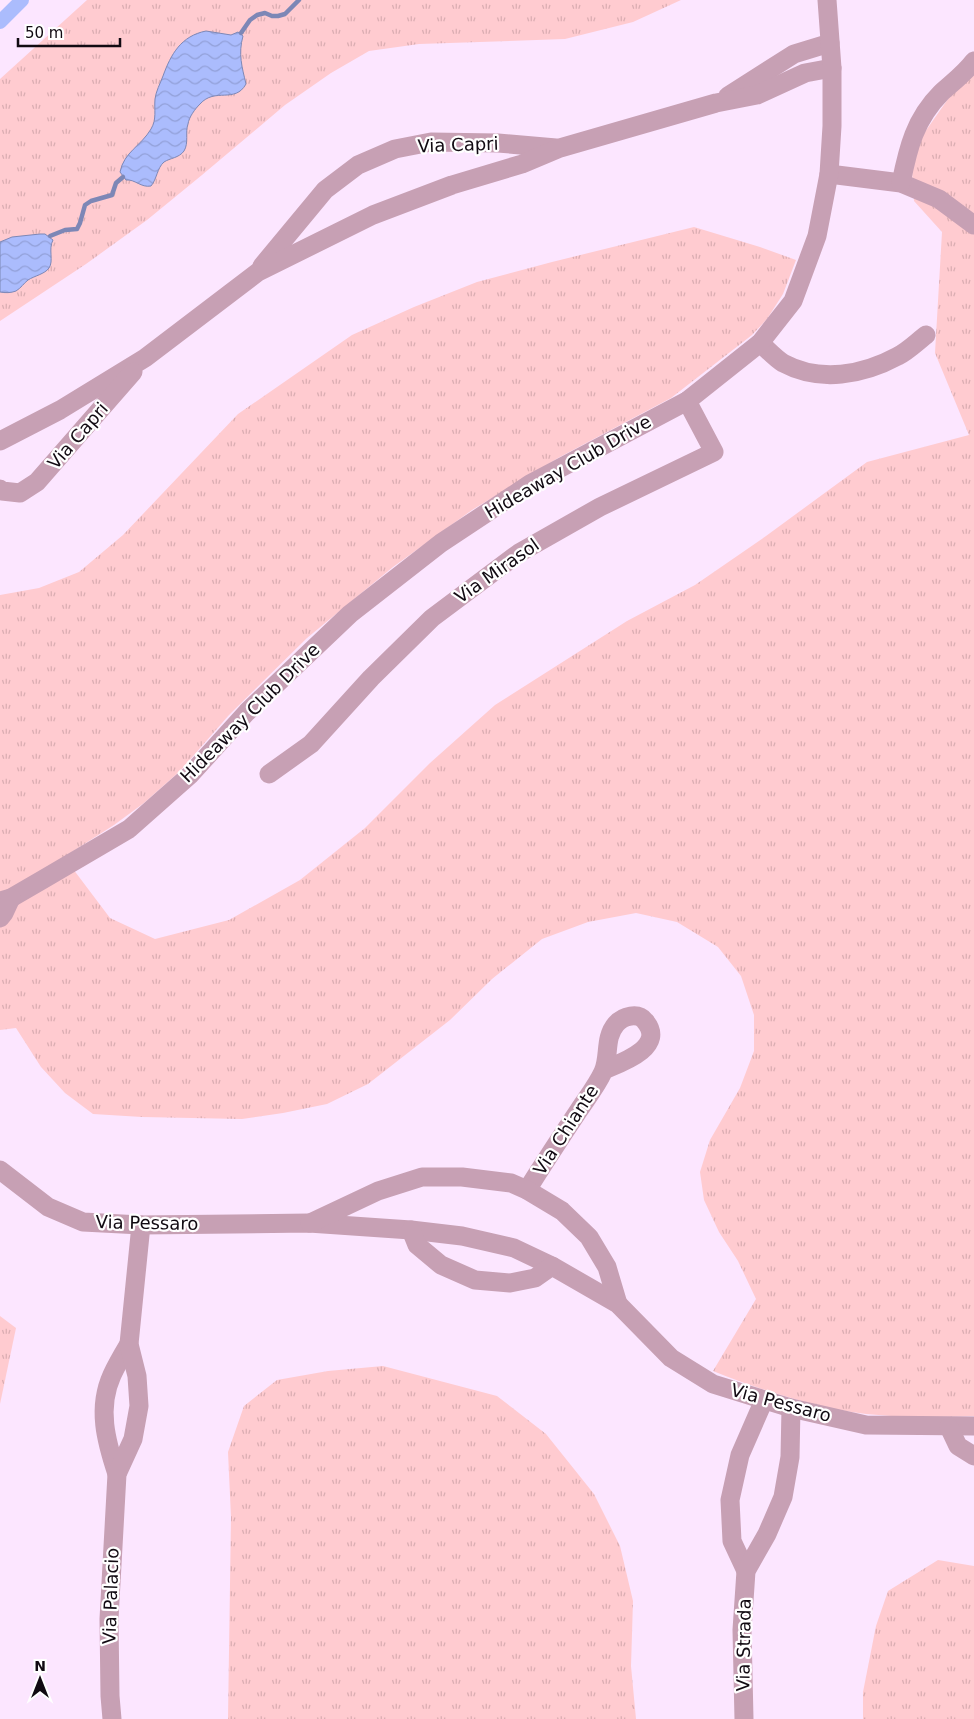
<svg xmlns="http://www.w3.org/2000/svg" width="974" height="1719" viewBox="0 0 974 1719" font-family="'DejaVu Sans',sans-serif">
<style>
.grass{fill:url(#grass-tufts)}
.water{fill:url(#water-waves);stroke:#7d87b6}
.lines{fill:none;stroke-linecap:round;stroke-linejoin:round}
.stream{stroke:#7d87b6;stroke-width:4.5}
.canal{stroke:#abbcfd;stroke-width:14}
.minor{stroke:#c7a0b4;stroke-width:19}
.labels{text-anchor:middle;stroke-width:4.5;stroke-linejoin:round;paint-order:stroke}
.street-label{font-size:18px;fill:#110a12;stroke:#fff}
</style>
<defs>
<pattern id="grass-tufts" width="24" height="20" patternUnits="userSpaceOnUse" patternTransform="scale(1.25)"><rect width="24" height="20" fill="#ffcbd0"/><path d="M3 7l-1-3M5 7V3M7 7l1-3M15 17l-1-3M17 17v-4M19 17l1-3" fill="none" stroke="#daadb2"/></pattern>
<pattern id="water-waves" width="16" height="10" patternUnits="userSpaceOnUse" patternTransform="scale(1.25)"><rect width="16" height="10" fill="#abbcfd"/><path d="M0 5q4-4 8 0t8 0" fill="none" stroke="#92a0d8"/></pattern>
</defs>
<rect width="100%" height="100%" fill="#fce6ff"/>
<!-- grass -->
<g class="grass">
<path d="M87,0h594l-48,22 -68,17 -146,5 -50,7 -38,22 -46,32 -83,70 -55,45 -61,44 -86,57v-242z"/>
<path d="M974,69v1347c-48,2 -98,2 -145,-8 -39,-9 -79,-22 -116,-37l43,-72 -18,-38 -19,-29 -15,-32 -4,-28 10,-32 30,-52 14,-37v-36l-13,-39 -23,-29 -41,-25 -41,-9 -48,9 -46,17 -50,40 -42,41 -82,64 -41,20 -44,9 -41,6 -100,-2 -49,-3 -28,-21 -24,-26 -25,-39 -16,2v-435l39,-7 40,-16 44,-37 115,-121 114,-79 62,-28 63,-25 75,-20 142,-35 66,20 36,13 -13,34 -16,25 -15,16 -81,63 -113,60 -86,52 -79,57 -86,71 -78,77 -49,56 -36,32 -30,22 -50,32 46,61 45,21 74,-19 71,-40 65,-52 65,-65 65,-58 132,-84 68,-36 71,-49 101,-74 102,-27 -34,-82 7,-121 -28,-31 -2,-29 8,-33 28,-40z"/>
<path d="M0,1316l16,12 -16,76z"/>
<path d="M383,1366l114,30 49,38 48,60 26,52 13,55 -2,65 5,53h-408l3,-202 -3,-65 16,-46 33,-26 51,-9z"/>
<path d="M938,1560l36,6v153h-111v-27l13,-66 12,-35z"/>
</g>
<!-- water -->
<g class="water">
<path d="M206,31l25,4 7,-3 5,4c-5,18 -1,31 3,48 -11,20 -31,3 -46,20 -5,5 -11,13 -12,20 -3,8 1,19 -4,27 -5,7 -14,7 -20,11 -7,6 -7,17 -13,24 -10,2 -16,-7 -25,-6l-6,-8c4,-20 21,-26 31,-43 6,-10 3,-19 4,-30 1,-8 5,-15 8,-23 8,-22 18,-40 43,-45z"/>
<path d="M40,234h5l8,6c-5,9 1,21 -4,28 -4,6 -15,8 -21,12 -4,3 -7,8 -12,11 -5,2 -11,2 -16,1v-50l12,-5z"/>
</g>
<g class="lines">
<!-- stream -->
<g class="stream">
<path d="M241,33l9,-13 7,-5 8,-2 7,3h6l7,-2 14,-14"/>
<path d="M50,236l15,-6 12,-1 3,-6 5,-18 6,-4 21,-6 4,-12 7,-6"/>
</g>
<!-- canal -->
<path class="canal" d="M0,22l22,-22"/>
<!-- minor -->
<g class="minor">
<path d="M728,96l66,-42 36,-11"/>
<path d="M829,174l72,9 38,16 35,26"/>
<path d="M901,183c7,-35 14,-64 40,-90 12,-11 23,-19 33,-32"/>
<path d="M262,266l63,-76 33,-25 37,-16 36,-7 67,1 58,5"/>
<path d="M760,343c7,6 15,15 23,20 37,20 80,12 115,-7 10,-5 19,-14 28,-21"/>
<path d="M0,441l60,-31 85,-52 113,-86 115,-57 79,-30 70,-21 38,-16 156,-45 41,-8 48,-22 27,-5"/>
<path d="M0,489l2,2 18,2 17,-11 96,-110"/>
<path d="M269,774l42,-30 60,-66 61,-60 87,-65 81,-46 114,-55 -27,-51"/>
<path d="M0,901l11,-3 31,-18 87,-51 61,-54 57,-63 103,-98 91,-71 89,-59 157,-83 73,-58 33,-42 24,-65 12,-62 3,-48v-58l-5,-68"/>
<path d="M0,918l4,-5 7,-15"/>
<path d="M0,1170l48,37 35,15 58,3 168,-2 102,7 51,6 52,12 38,18 66,38 53,54 42,26 78,24 75,17 108,1"/>
<path d="M527,1190c17,-27 34,-53 52,-80 8,-12 18,-25 24,-38 7,-15 1,-34 13,-48 7,-8 22,-12 29,-3 22,26 -24,42 -41,49"/>
<path d="M310,1223l68,-32 44,-14h40l49,6 16,7 35,21 27,26 18,30 11,37"/>
<path d="M411,1230l6,15 24,20 34,15 35,3 25,-5 17,-12"/>
<path d="M949,1427l9,19 16,10"/>
<path d="M117,1474c-11,-33 -20,-66 -5,-99 5,-11 11,-21 17,-31"/>
<path d="M746,1571l-14,-30 -2,-41 10,-45 24,-55"/>
<path d="M112,1719l-2,-23 -1,-77 8,-145 16,-35 6,-33 -2,-30 -8,-32 12,-119"/>
<path d="M744,1719l-2,-89 4,-59 21,-37 16,-37 7,-40 1,-49"/>
</g>
</g>
<g class="labels">
<!-- street labels -->
<g class="street-label">
<text transform="translate(458 145) rotate(-2)" y="6">Via Capri</text>
<text transform="translate(78 436) rotate(-49)" y="6">Via Capri</text>
<text transform="translate(568 467) rotate(-30)" y="6">Hideaway Club Drive</text>
<text transform="translate(497 571) rotate(-35)" y="6">Via Mirasol</text>
<text transform="translate(250 713) rotate(-45)" y="6">Hideaway Club Drive</text>
<text transform="translate(566 1130) rotate(-57)" y="6">Via Chiante</text>
<text transform="translate(147 1223) rotate(1)" y="6">Via Pessaro</text>
<text transform="translate(781 1403) rotate(15)" y="6">Via Pessaro</text>
<text transform="translate(111 1596) rotate(-88)" y="6">Via Palacio</text>
<text transform="translate(744 1645) rotate(-89)" y="6">Via Strada</text>
</g>
</g>
<!-- north arrow -->
<g transform="translate(40 1679)" stroke="#ffffff" stroke-width="4" paint-order="stroke">
<path d="M0-4L9 19L0 12L-9 19Z" fill="#110a12"/>
<text y="-8" font-size="14" font-weight="bold" text-anchor="middle" fill="#110a12">N</text>
</g>
<!-- scale -->
<path d="M18 38v8h102v-8" fill="none" stroke="#110a12" stroke-width="2.5"/>
<text x="25" y="38" font-size="15" fill="#110a12" stroke="#ffffff" stroke-width="4" paint-order="stroke">50 m</text>
</svg>
